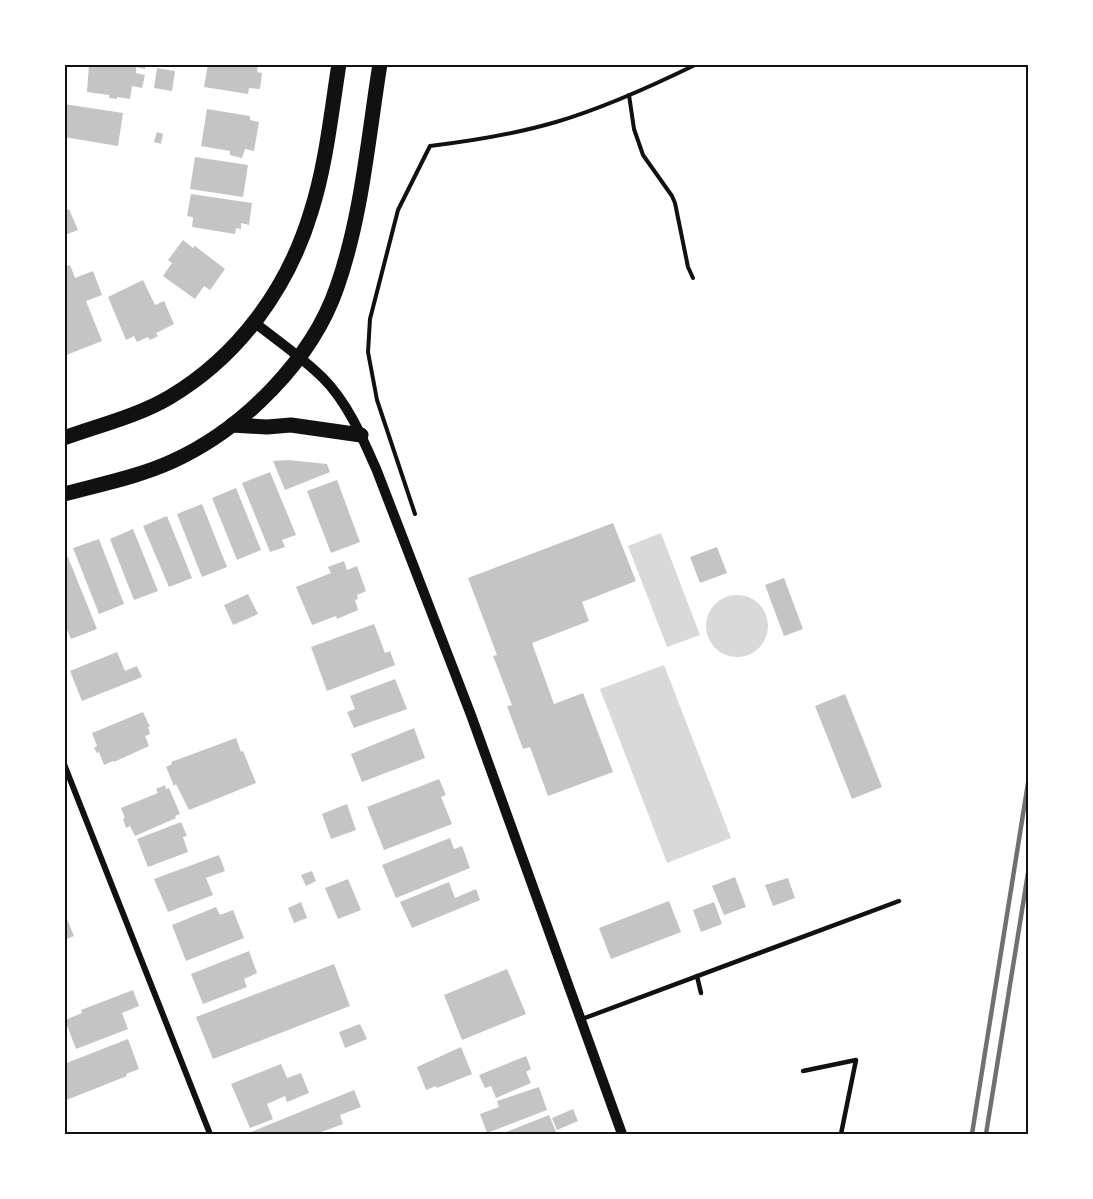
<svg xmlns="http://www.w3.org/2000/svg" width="1093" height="1199" viewBox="0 0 1093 1199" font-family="Quicksand,sans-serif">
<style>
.water{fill:#d9d9d9}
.building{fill:#c4c4c4}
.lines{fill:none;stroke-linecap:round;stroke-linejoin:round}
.path{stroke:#111;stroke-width:4}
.service{stroke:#111;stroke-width:4.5}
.minor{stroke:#111;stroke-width:6}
.tertiary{stroke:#111;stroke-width:10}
.primary{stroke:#111;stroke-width:15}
.rail{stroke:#707070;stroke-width:4.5}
.neatline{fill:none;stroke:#111;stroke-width:2}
</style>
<rect width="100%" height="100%" fill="#fff"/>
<!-- water -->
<g class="water">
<path d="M661,533l39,102 -33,12 -39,-101z"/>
<circle cx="737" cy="626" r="31"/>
<path d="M664,665l67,173 -64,25 -67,-174z"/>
</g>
<!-- building -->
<g class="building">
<path d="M89,64h56v5l-9,-2v6l9,2 -3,13 -10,-2 -2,13 -13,-2v2l-8,-1v-3l-22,-3z"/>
<path d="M208,64h50l-1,8 5,1 -2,16 -11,-1 -1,6 -44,-7z"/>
<path d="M157,68l18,3 -3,20 -18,-3z"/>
<path d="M64,104l59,9 -5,33 -54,-9z"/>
<path d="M207,109l43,7v4l9,2 -5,29 -9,-2 -3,9 -12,-3v-4l-29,-5z"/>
<path d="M157,132l6,2 -2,10 -7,-2z"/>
<path d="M195,157l53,8 -5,32 -53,-8z"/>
<path d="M191,194l61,9 -3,22 -8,-2v6l-5,-1 -1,6 -43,-7 1,-10 -6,-1z"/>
<path d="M65,203l2,7 2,-1 9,21 -13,5z"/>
<path d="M183,240l10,8 2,-2 30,23 -15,21 -6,-4 -9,13 -32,-23 9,-13 -4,-3z"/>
<path d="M70,265l5,13 18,-7 9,24 -16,6 16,40 -38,15v-89z"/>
<path d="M143,280l12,25 9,-4 10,23 -18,9 2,3 -8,4 -2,-3 -11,5 -3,-6 -8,4 -18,-43z"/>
<path d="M288,460l39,4 3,8 -45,18 -12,-29z"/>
<path d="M270,472l26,63 -14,5 3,7 -15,5 -28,-69z"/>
<path d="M337,480l23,62 -29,11 -24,-62z"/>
<path d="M236,488l25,62 -24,10 -25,-62z"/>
<path d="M202,504l25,63 -25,10 -25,-63z"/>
<path d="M167,516l25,62 -23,9 -26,-61z"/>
<path d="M613,523l23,58 -54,21 7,19 -57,22 22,61 29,-11 30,79 -65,24 -18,-49 -7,2 -16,-43 5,-1 -19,-49 4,-1 -29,-77z"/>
<path d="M133,529l25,62 -24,9 -24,-61z"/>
<path d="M99,539l25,65 -25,10 -26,-66z"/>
<path d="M717,547l10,26 -27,10 -10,-26z"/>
<path d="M65,550l32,79 -26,10 -7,-16z"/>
<path d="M344,561l3,9 10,-4 9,25 -9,4 1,4 -3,1 3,10 -21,9 -1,-3 -24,9 -16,-38 35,-14 -3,-6z"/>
<path d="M784,578l19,51 -19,7 -19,-51z"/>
<path d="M248,594l10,20 -25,11 -9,-20z"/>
<path d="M374,624l11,29 5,-2 5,14 -68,26 -16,-44z"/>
<path d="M117,652l8,19 12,-5 5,11 -60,24 -12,-30z"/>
<path d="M395,679l12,30 -53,19 -7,-16 8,-3 -5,-13z"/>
<path d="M845,694l37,93 -30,12 -37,-93z"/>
<path d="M143,712l7,15h-2l2,7 -5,2 4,10 -35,16 -1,-1 -9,4 -5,-13 -2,1 -3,-5 3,-2 -5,-13z"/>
<path d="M414,728l11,30 -63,24 -11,-28z"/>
<path d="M236,738l5,14 2,-1 13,32 -67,27 -13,-26 -2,2 -8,-19 6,-3 -1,-2z"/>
<path d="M439,779l7,16 -5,2 11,27 -68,26 -17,-43z"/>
<path d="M165,785l1,4 3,-1 11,26 -5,2 1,2 -41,18 -5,-10 -4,2 -3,-9 2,-1 -4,-10 37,-15 -2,-4z"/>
<path d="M347,804l9,26 -25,9 -9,-25z"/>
<path d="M181,822l6,14 -4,1 5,15 -40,15 -11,-28z"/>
<path d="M450,838l4,11 8,-3 8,22 -74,30 -14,-33z"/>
<path d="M219,855l6,16 -19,7 7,17 -45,17 -14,-33z"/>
<path d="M312,871l4,10 -10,5 -5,-11z"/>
<path d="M735,877l11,30 -22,8 -12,-29z"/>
<path d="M788,878l7,20 -22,8 -8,-21z"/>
<path d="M348,879l13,31 -23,9 -13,-31z"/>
<path d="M449,882l6,16 21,-9 4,11 -68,28 -12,-26z"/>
<path d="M669,901l12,31 -70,27 -12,-31z"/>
<path d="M301,902l6,16 -13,5 -6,-15z"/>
<path d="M714,902l8,22 -21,8 -8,-22z"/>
<path d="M216,907l4,8 13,-5 11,28 -58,23 -14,-36z"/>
<path d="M64,912l10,24 -10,4z"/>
<path d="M249,951l8,22 -13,6 3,8 -44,17 -12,-30z"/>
<path d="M334,964l16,42 -137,53 -17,-42z"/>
<path d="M507,969l19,45 -64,26 -18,-45z"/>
<path d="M133,990l6,16 -17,7 6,16 -52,20 -11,-29 17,-7 -1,-3z"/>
<path d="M360,1024l7,15 -22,9 -6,-16z"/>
<path d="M128,1039l11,30 -13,5 1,2 -63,25v-37z"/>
<path d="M461,1047l11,27 -35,14 -1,-2 -10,4 -9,-23z"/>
<path d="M526,1056l5,13 -5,3 5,11 -35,15 -5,-12 -6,2 -6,-13z"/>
<path d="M281,1064l6,14 14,-5 8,20 -22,9 -2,-6 -18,8 6,15 -23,9 -19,-44z"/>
<path d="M539,1087l8,23 -60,23 -7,-19 19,-7 -2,-6z"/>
<path d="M354,1090l7,17 -21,8 3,9 -27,10h-70z"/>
<path d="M573,1109l5,12 -21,9 -5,-12z"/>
<path d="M549,1115l8,19h-56z"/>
</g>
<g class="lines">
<!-- path -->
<g class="path">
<path d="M629,95l5,34 9,26 29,41 3,7 13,64 5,11"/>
<path d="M415,514l-38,-114 -9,-48 2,-33 28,-109 32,-64c42,-5 85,-12 126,-24 48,-14 96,-36 141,-58"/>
</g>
<!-- service -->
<g class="service">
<path d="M697,976l4,17"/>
<path d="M582,1019l317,-118"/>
<path d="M803,1071l53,-11 -15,74"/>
</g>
<!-- minor -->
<path class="minor" d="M64,764l146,370"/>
<!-- tertiary -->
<path class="tertiary" d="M255,323c23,18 48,35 68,55 25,25 40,61 54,93l94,244 151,419"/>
<!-- primary -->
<g class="primary">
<path d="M232,425l35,2 24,-2 70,10"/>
<path d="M64,438c36,-13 74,-22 106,-41 69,-41 118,-109 141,-185 15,-47 20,-98 28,-148"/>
<path d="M64,494c37,-10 74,-17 109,-33 70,-32 139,-101 164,-174 25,-71 31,-149 43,-223"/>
</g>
<!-- rail -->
<g class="rail">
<path d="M972,1134l56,-351"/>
<path d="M986,1134l42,-261"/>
</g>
</g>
<!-- border -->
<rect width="1093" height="1199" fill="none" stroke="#ffffff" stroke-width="132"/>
<rect x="66" y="66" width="961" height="1067" class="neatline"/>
</svg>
